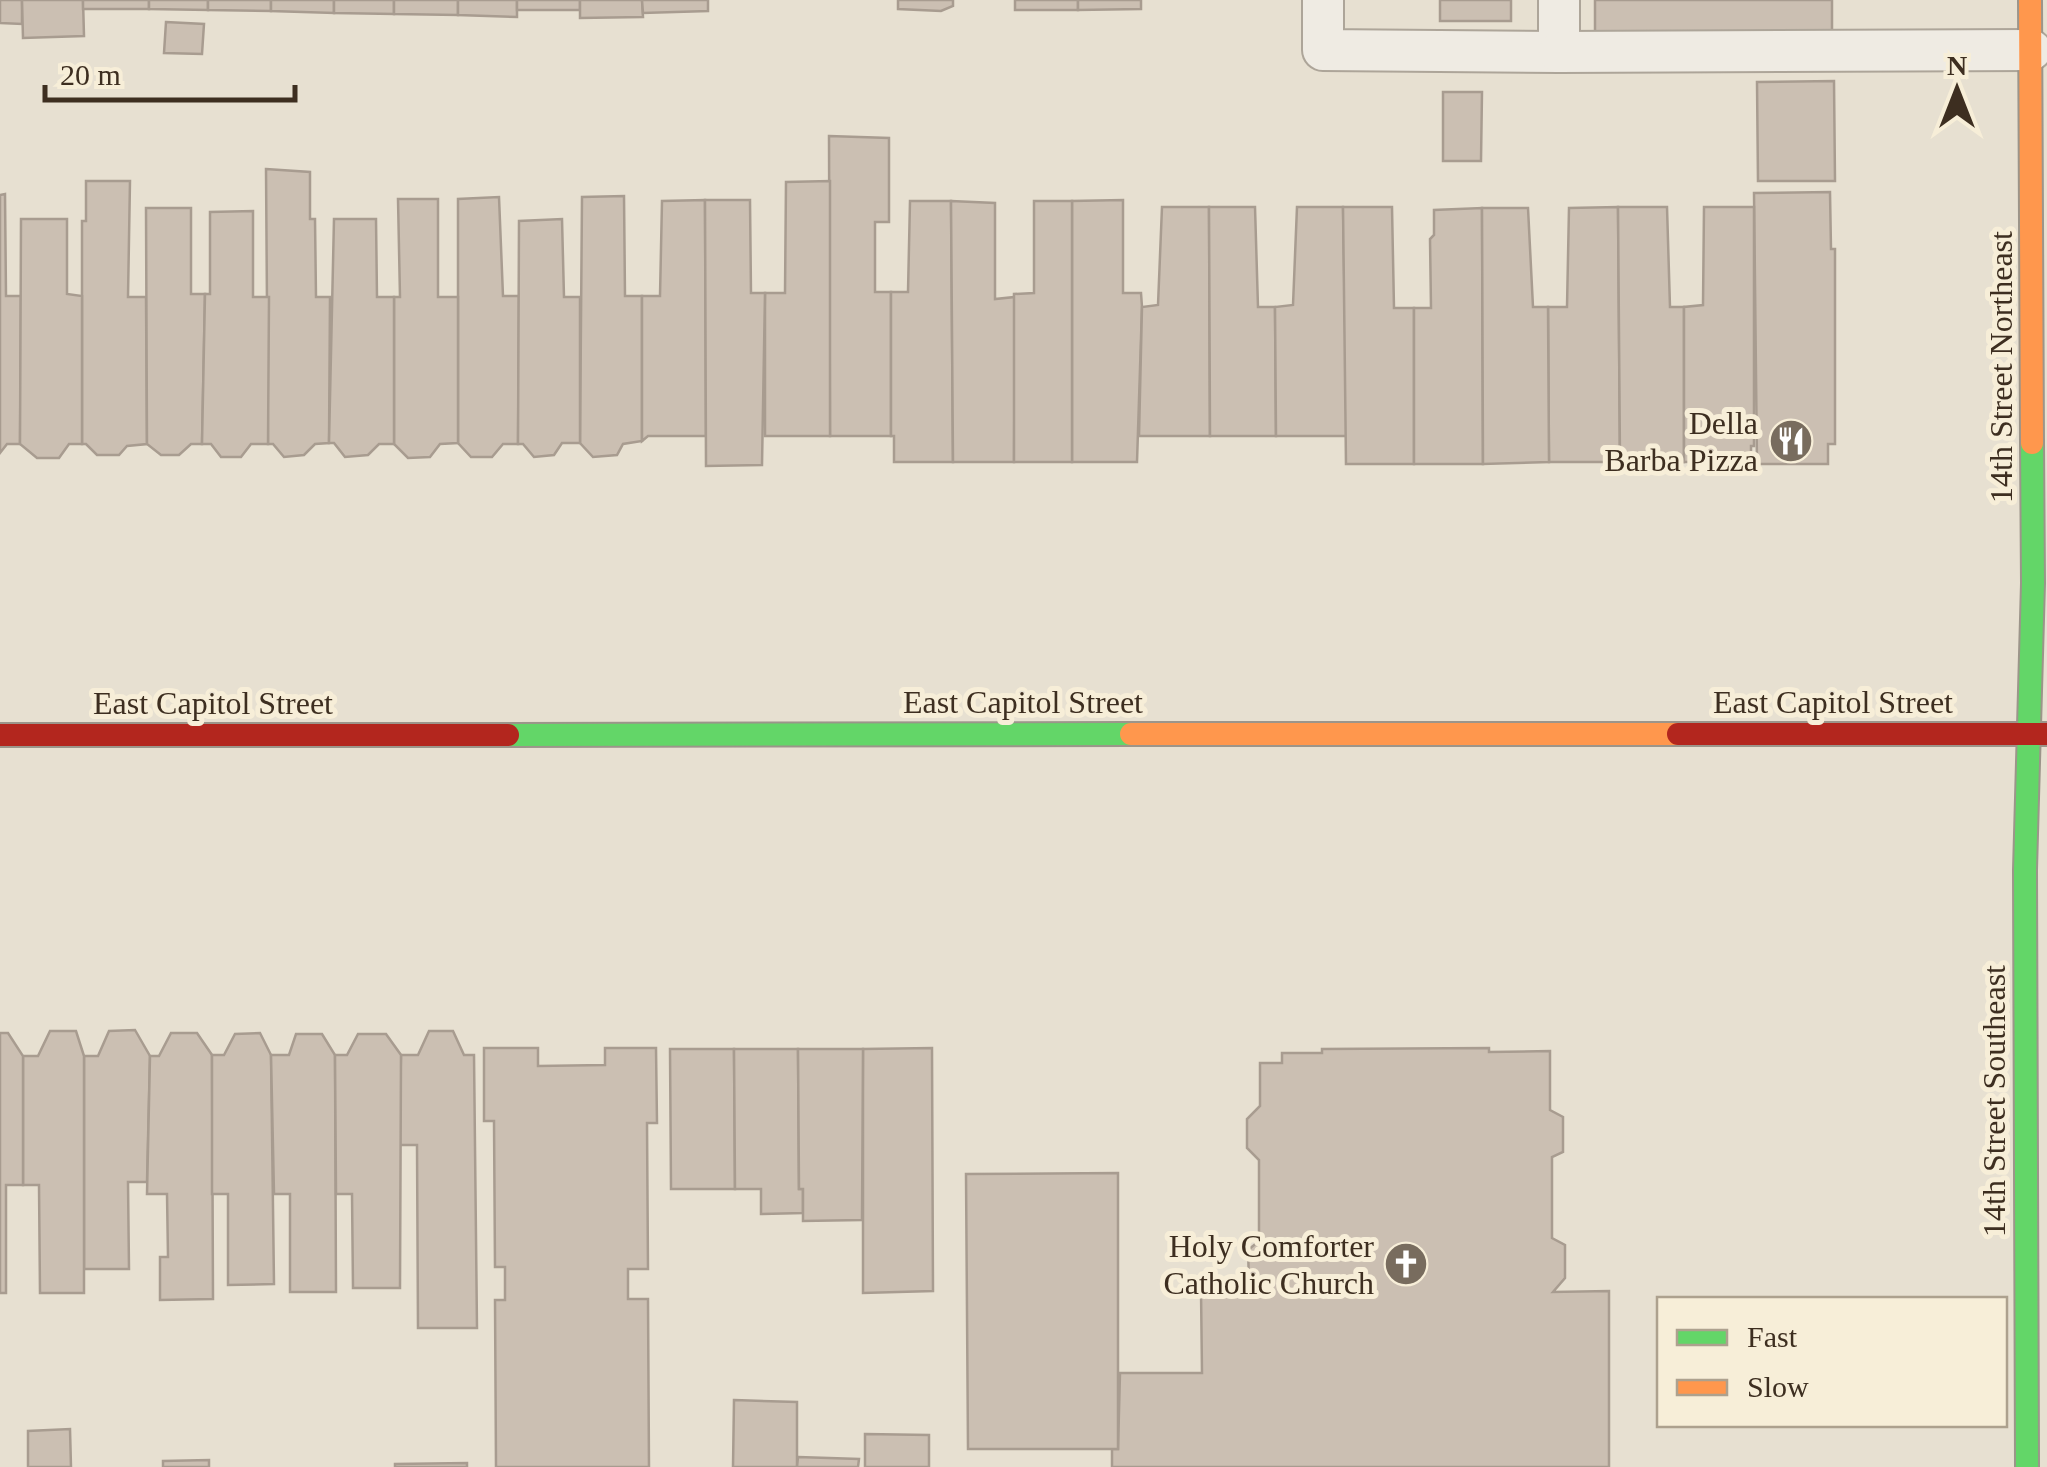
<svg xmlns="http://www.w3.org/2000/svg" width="2047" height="1467" viewBox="0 0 2047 1467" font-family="'Times New Roman',serif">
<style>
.building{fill:#cbbfb2;stroke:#a89c90;stroke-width:2.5}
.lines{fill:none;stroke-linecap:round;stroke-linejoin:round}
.lane-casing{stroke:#ada599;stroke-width:44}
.fast-casing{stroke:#9c958a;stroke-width:26}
.slow-casing{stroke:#9c958a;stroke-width:26}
.jam-casing{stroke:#9c958a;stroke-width:26}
.lane{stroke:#efebe3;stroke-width:40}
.fast{stroke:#63d668;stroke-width:22}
.slow{stroke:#ff974d;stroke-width:22}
.jam{stroke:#b3261e;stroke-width:22}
.labels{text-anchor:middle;stroke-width:10;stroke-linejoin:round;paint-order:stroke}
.street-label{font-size:32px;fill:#3d2e20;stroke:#f7eed8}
.poi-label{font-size:32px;fill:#3d2e20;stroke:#f7eed8;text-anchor:end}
</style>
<rect width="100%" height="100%" fill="#e7e0d1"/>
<!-- building -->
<g class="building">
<path d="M0,0h22v24l-22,-1z"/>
<path d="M22,0h61l1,36 -61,2z"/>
<rect x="83" y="0" width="66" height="9"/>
<path d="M149,0h59v10l-59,-1z"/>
<path d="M208,0h63v11l-63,-1z"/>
<path d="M271,0h63v13l-63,-2z"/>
<path d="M334,0h60v14l-60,-1z"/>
<path d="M394,0h64v15l-64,-1z"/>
<path d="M458,0h59v17l-59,-2z"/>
<rect x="517" y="0" width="63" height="10"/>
<path d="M580,0h62l1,17 -63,1z"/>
<path d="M642,0h66v11l-65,2z"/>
<path d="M898,0h55v6l-12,5 -43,-2z"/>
<rect x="1015" y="0" width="63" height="10"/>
<path d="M1078,0h63v9l-63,1z"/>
<rect x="1440" y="0" width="71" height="21"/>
<path d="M1595,0h237v46l-237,-13z"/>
<path d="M166,22l38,2 -2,30 -38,-1z"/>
<path d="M1834,81l1,100h-77l-1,-99z"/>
<path d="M1443,92h39l-1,69h-38z"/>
<path d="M829,136l60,2v84h-14v70h16v144h-61z"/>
<path d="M266,169l44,3v47h5l1,78h14l-1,146 -14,1 -11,11 -20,2 -11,-13h-5z"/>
<path d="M86,181h44l-2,116h18l1,147 -20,2 -8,9h-22l-11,-11h-4v-223h4z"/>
<path d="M830,181v255h-65v-143h20l1,-111z"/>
<path d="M1830,192l1,57h4v195h-7v20h-71l-3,-271z"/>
<path d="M5,194l1,102h15l-1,148h-13l-7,9v-258z"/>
<path d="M624,196l1,100h17v145l-19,3 -6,11 -24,2 -13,-14 2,-246z"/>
<path d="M499,197l4,99h16l-1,148h-15l-11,13h-21l-13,-14v-244z"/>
<path d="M398,199h40v98h20v146l-18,1 -10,13 -22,1 -14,-14v-147h6z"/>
<path d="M705,200l1,236h-58l-6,5v-145h18l2,-95z"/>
<path d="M705,200h45l1,93h14l-3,172 -56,1z"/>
<path d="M1123,200v93h18l1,14 -5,155h-65v-261z"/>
<path d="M910,201h41l2,261h-59v-26h-3v-144h17z"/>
<path d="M951,201l44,2v96l20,-2 -1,165h-61z"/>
<path d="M1034,201h38v261h-58v-168l20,-1z"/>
<path d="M1162,207h47l1,229h-71l3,-129 16,-2z"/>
<path d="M1209,207h46l3,100h17l1,129h-66z"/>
<path d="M1297,207h46l4,229h-71l-1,-129 18,-2z"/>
<path d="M1343,207h49l2,101h20v156h-68z"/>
<path d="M1618,207l2,255h-71l-1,-155h19l2,-99z"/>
<path d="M1618,207h49l3,100h14v155h-64z"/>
<path d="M1704,207h50v239h-3v15l-67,1v-155l19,-2z"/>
<path d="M146,208h45v86h14l-3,150h-11l-12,11h-18l-14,-11z"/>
<path d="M1482,208l1,256h-69v-156h17l-1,-69 4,-4v-25z"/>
<path d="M1482,208h46l5,99h15l1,155 -66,2z"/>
<path d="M253,211v86h16l-1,147h-17l-10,13h-20l-10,-13h-9l3,-150h5v-82z"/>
<path d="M21,219h46v75l15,2v148h-13l-10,14h-22l-17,-14z"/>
<path d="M334,219h42l1,78h17v147h-15l-11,11 -23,2 -11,-14h-5z"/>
<path d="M562,219l2,78h16v146h-18l-8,12 -20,2 -11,-13h-5l1,-223z"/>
<path d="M135,1030l15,26 -3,126h-19l1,87h-45v-213h14l11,-25z"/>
<path d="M50,1031h26l8,25v237h-44l-1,-108h-16v-129h15z"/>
<path d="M429,1031h24l11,24h10l3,273h-59l-1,-183h-18l2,-90h17z"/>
<path d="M0,1033h8l15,23v129h-17v108h-6z"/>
<path d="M171,1033h26l15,22 1,244 -53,1v-43h8l-1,-63h-20l3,-138h9z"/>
<path d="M260,1033l11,22 3,229 -46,1v-91h-16v-139h12l11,-21z"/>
<path d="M296,1034h26l13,21 1,237h-46v-98h-16l-3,-139h18z"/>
<path d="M358,1034h28l15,21 -1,233h-47l-1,-94h-16l-1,-139h12z"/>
<path d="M484,1048h54v18l67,-1v-17h51l1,75h-10l1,146h-20v30h20l1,168h-153l-1,-167h10v-33h-10l-1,-146h-10z"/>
<path d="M932,1048l1,243 -70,2v-244z"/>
<path d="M1489,1048v4l61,-1v59l13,7v35l-11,5v81l13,7v33l-12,14 56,-1v176h-497v-18h6l2,-76h82l-1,-82h57l-9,-10 -1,-31 11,-9v-81l-12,-12v-29l13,-13v-43h22v-10h40v-4z"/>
<path d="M670,1049h64l1,140h-64z"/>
<path d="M734,1049h64l1,140h4v24l-42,1v-25h-26z"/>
<path d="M798,1049h65l-1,171 -59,1v-32h-4z"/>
<path d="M1118,1173v276h-150l-2,-275z"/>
<path d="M734,1400l63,2v65h-64z"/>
<path d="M70,1429l1,38h-43v-36z"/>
<path d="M865,1434l64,1v32h-64z"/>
<path d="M798,1457l61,2 -1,8h-61z"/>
<path d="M209,1460v7h-46v-6z"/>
<path d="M467,1463v4h-72v-3z"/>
</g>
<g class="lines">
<!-- lane casing -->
<g class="lane-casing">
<g id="lane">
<path d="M1323,0v50l236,2v-52"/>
<path d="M1559,52l472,-2"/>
</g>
</g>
<!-- fast casing -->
<g class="fast-casing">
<g id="fast">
<path d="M508,735l623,-1"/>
<path d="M2027,1467l-2,-597 8,-287 -1,-140"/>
</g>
</g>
<!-- slow casing -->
<g class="slow-casing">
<g id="slow">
<path d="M2030,0l2,443"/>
<path d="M1131,734h547"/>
</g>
</g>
<!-- jam casing -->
<g class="jam-casing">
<g id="jam">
<path d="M1678,734h369"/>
<path d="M0,735h508"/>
</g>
</g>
<!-- lane -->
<use href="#lane" class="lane"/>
<!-- fast -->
<use href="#fast" class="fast"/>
<!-- slow -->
<use href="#slow" class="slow"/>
<!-- jam -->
<use href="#jam" class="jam"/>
</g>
<!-- icons -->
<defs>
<g id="restaurant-disc" transform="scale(2.25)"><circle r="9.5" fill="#786c5e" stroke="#f7eed8"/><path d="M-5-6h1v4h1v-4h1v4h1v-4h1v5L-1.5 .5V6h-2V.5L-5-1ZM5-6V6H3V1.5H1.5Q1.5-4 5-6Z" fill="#fff"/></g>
<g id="church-disc" transform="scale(2.25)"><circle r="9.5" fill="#786c5e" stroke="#f7eed8"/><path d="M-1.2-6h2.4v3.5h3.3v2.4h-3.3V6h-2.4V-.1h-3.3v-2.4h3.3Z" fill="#fff"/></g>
</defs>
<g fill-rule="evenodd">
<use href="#restaurant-disc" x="1791" y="441"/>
<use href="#church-disc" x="1406" y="1264"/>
</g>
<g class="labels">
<!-- street labels -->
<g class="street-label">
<text transform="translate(2001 367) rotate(-90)" y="11">14th Street Northeast</text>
<text x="1023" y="713">East Capitol Street</text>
<text x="1833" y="713">East Capitol Street</text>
<text x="213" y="714">East Capitol Street</text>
<text transform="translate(1994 1101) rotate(-90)" y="11">14th Street Southeast</text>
</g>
<!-- poi labels -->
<g class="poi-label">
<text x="1758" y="434">Della<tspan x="1758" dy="37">Barba Pizza</tspan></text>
<text x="1374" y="1257">Holy Comforter<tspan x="1374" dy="37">Catholic Church</tspan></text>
</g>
</g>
<!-- legend -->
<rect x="1657" y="1297" width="350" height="130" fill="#f7eed8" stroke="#ada18e" stroke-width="2.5"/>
<rect x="1677" y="1330" width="50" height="15" fill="#63d668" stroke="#ada18e" stroke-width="2.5"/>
<text x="1747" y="1347" font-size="30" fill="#3d2e20">Fast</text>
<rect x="1677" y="1380" width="50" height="15" fill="#ff974d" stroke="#ada18e" stroke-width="2.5"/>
<text x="1747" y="1397" font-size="30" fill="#3d2e20">Slow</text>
<!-- north arrow -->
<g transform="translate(1957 90)" stroke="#f7eed8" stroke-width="8" paint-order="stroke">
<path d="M0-8L18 38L0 25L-18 38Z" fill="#3d2e20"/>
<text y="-15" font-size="28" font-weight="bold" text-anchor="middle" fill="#3d2e20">N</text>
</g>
<!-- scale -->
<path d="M45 85v15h250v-15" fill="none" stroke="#3d2e20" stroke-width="5"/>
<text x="60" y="85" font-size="30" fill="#3d2e20" stroke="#f7eed8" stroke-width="8" paint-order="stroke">20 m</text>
</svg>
